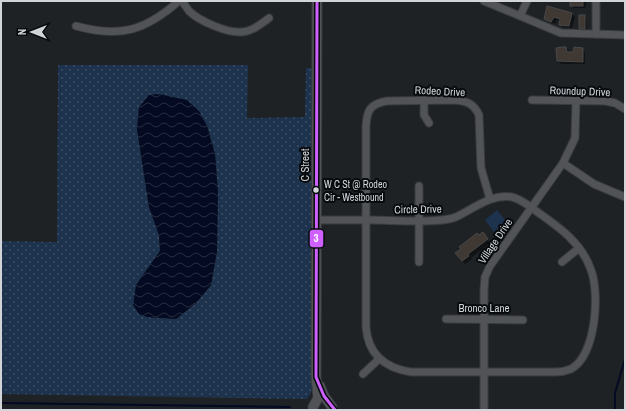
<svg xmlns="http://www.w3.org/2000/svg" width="626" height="411" viewBox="0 0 626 411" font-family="'Archivo Narrow',sans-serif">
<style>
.grass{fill:url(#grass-dots);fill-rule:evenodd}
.pitch{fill:#1d324c}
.water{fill:url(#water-waves)}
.shadow{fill:#0007}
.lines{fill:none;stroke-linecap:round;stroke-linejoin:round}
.stream{stroke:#030a21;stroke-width:2}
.building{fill:#3f3833;stroke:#48484a}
.minor-casing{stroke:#393c3f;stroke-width:9}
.tertiary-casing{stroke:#393c3f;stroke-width:11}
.minor{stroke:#515356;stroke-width:7}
.tertiary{stroke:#515356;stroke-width:9}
.bus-1-casing{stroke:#080b0e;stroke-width:6}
.bus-1{stroke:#cd60ff;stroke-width:3}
.bus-dot{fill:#d1d4d9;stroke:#080b0e;stroke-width:1.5}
.labels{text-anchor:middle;stroke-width:4;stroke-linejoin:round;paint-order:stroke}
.bus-label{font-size:10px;fill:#d1d4d9;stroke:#080b0e;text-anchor:start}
.street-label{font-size:11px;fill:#d1d4d9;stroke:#080b0e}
.line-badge{stroke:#080b0e;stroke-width:1.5}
.badge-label{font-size:11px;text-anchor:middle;font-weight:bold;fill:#fff}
</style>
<defs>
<pattern id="grass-dots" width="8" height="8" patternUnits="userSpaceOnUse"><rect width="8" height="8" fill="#1d324c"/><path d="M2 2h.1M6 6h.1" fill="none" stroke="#3d4f65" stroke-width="1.8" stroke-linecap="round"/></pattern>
<pattern id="water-waves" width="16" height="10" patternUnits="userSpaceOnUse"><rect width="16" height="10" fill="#030a21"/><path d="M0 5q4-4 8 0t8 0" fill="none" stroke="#272d41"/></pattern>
</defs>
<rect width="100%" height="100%" fill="#1f2225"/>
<!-- grass -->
<path class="grass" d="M58,65h190l-1,53 58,-1 1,-49h7l-1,164 1,154 -3,9 -3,4 -306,-5v-153l56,1zM149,95l58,31 8,28 3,39 -1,58 -6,34 -15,18 -20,16 -29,-2 -11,-32 24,-34 -1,-16 -10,-28 -12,-78 2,-21z"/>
<!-- pitch -->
<path class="pitch" d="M497,210l10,12 -13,10 -9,-12z"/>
<!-- water -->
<path class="water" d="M159,94l28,6 12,11 8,15 8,28 3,39 -1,58 -6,34 -15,18 -20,16 -29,-2 -8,-3 -6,-9 3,-20 24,-34 -1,-16 -10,-28 -12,-78 2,-22 10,-12z"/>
<!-- shadow -->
<g class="shadow">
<path d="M571,1h16l-2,7h-11l-3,-3z"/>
<path d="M548,7l24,7 3,3 -3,11 -9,-1 -3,-3 1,-3 -4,-1 -2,4 -7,-3 -3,-3z"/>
<path d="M585,16l1,2 1,13h-5l-2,-2z"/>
<path d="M566,48l3,2v3h5l8,-4 3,3v12h-24l-3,-3z"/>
<path d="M479,236h6l5,7 -19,15 1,1 -7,5 -8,-11z"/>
</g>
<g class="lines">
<!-- stream -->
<g class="stream">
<path d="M1,403l289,4"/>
<path d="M615,410v-17l10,-34"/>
</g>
</g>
<!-- building -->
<g class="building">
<rect x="570" y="1" width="13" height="5"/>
<path d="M547,6l25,7 -3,13 -10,-1 1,-6 -6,-2 -3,5 -7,-3z"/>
<rect x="579" y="15" width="6" height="14"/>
<path d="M563,47h3l1,5h6l1,-5 9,1v14l-26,-1 -1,-13z"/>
<path d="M483,232l5,7 -20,15 1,2 -7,5 -7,-8 6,-4 -2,-2 18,-14 2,2z"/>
</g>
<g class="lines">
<!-- minor casing -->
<g class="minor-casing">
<g id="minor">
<path d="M182,1c2,3 5,7 7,10 10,10 38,22 52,21 10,0 20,-8 28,-14"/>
<path d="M484,1l77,32 64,2"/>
<path d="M520,16l7,-15"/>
<path d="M76,26c44,12 69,5 103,-25"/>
<path d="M596,34v-33"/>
<path d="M424,100v15l5,8"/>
<path d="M532,100l73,1 10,2 10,6"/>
<path d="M563,163l31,21 31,13"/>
<path d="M419,186v76"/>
<path d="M317,220h54c20,0 68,4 85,-3 17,-8 36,-24 56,-20 9,2 17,9 24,14 23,16 46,32 55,59 9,24 5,85 -20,99 -5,2 -10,3 -15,3h-145c-26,-4 -43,-17 -45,-45v-201c1,-16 4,-22 21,-25l68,-1c12,1 19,4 24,15l2,53 9,31"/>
<path d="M562,262l17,-14"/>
<path d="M446,319l77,1"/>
<path d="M363,374l16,-15"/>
<path d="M484,410v-120l1,-13 5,-11 73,-103 12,-25 1,-38"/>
</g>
</g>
<!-- tertiary casing -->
<g class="tertiary-casing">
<g id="tertiary">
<path d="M320,386l4,10 8,11"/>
<path d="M313,407l5,-9 -2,-21 1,-376"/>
</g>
</g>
<!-- minor -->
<use href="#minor" class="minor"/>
<!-- tertiary -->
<use href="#tertiary" class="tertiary"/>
<!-- bus-1 casing -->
<g class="bus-1-casing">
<path id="bus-1" d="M317,1l-1,376 8,19 11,14"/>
</g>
<!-- bus-1 -->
<use href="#bus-1" class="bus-1"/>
</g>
<!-- markers -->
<circle class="bus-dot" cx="316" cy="190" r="3.5"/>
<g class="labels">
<!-- bus labels -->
<g class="bus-label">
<text x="324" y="188">W C St @ Rodeo<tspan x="324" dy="13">Cir - Westbound</tspan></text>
</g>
<!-- street labels -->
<g class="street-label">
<text transform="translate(440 91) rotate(3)" y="4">Rodeo Drive</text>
<text transform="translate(580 91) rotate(2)" y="4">Roundup Drive</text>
<text transform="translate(305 165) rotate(-90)" y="4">C Street</text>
<text transform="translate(418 209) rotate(-1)" y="4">Circle Drive</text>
<text transform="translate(495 241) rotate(-56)" y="4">Village Drive</text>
<text x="484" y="312">Bronco Lane</text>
</g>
</g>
<rect class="line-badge" x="309" y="229" width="15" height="19" rx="4" fill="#cd60ff"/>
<g class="badge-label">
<text x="316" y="242">3</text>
</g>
<!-- border -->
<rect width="626" height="411" fill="none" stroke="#d1d4d9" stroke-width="4"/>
<!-- north arrow -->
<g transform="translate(32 32) rotate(270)" stroke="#080b0e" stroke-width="3" paint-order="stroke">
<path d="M0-3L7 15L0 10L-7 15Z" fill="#d1d4d9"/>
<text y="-6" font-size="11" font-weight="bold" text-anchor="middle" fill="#d1d4d9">N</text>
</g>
</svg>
